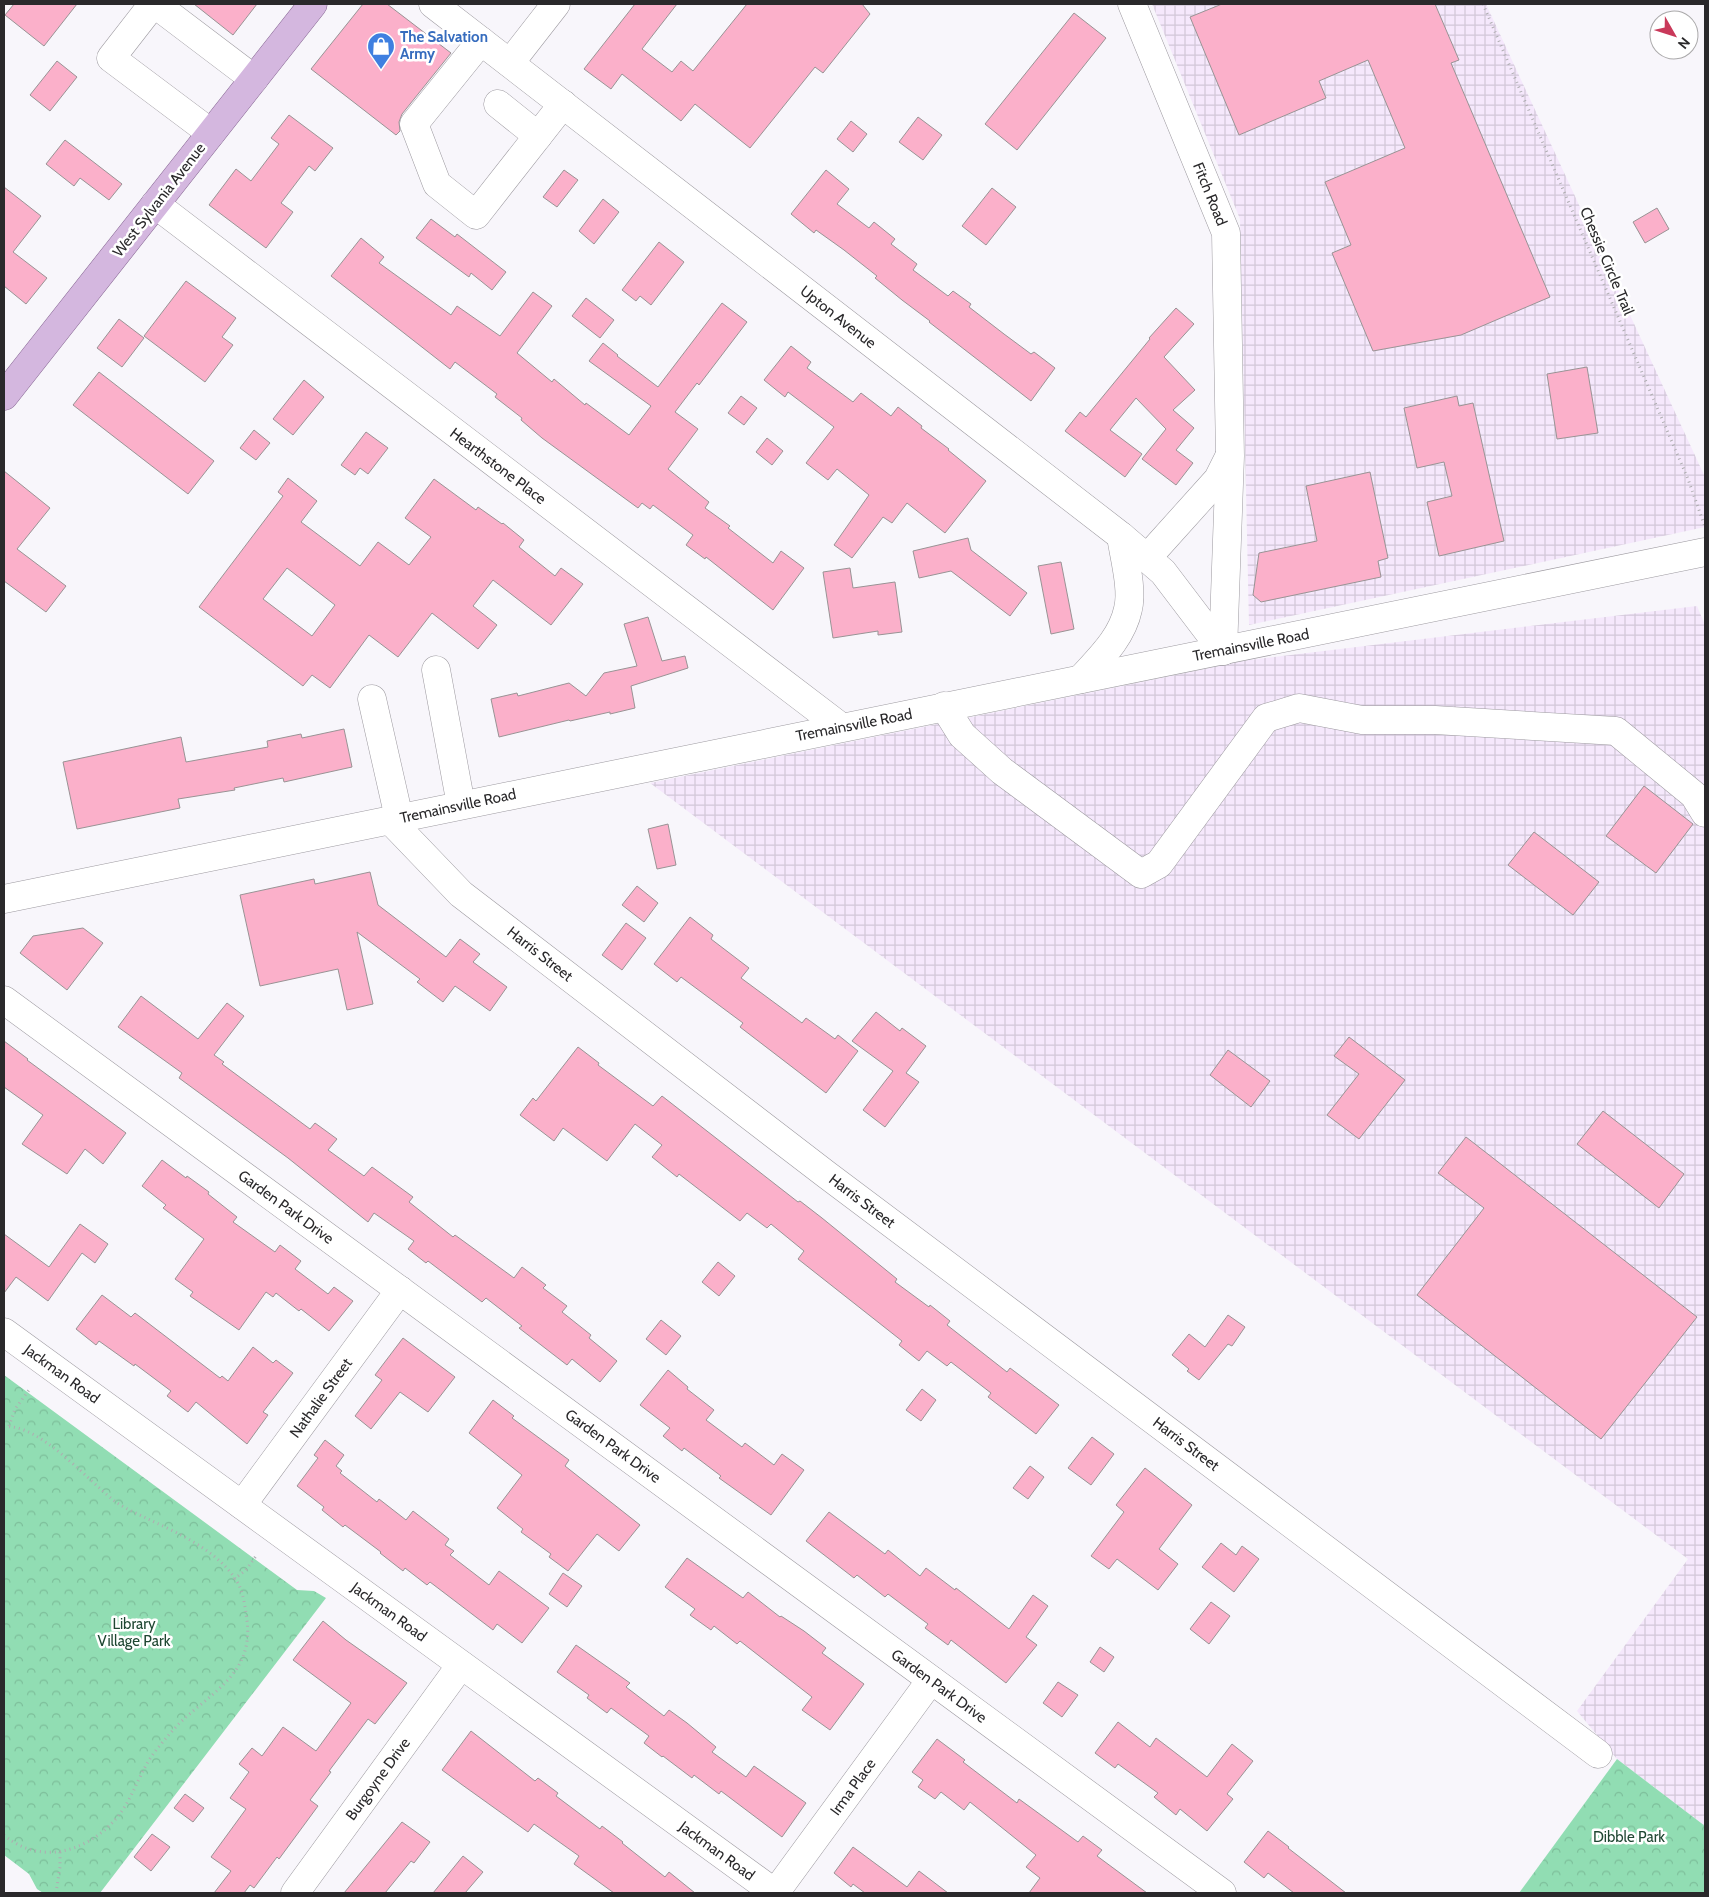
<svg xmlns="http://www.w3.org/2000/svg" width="1709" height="1897" viewBox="0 0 1709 1897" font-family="Cabin,sans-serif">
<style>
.industrial{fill:url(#industrial-grid)}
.forest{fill:url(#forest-crowns)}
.building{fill:#fbb0ca;stroke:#999395;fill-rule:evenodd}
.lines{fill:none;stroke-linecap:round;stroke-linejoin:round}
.minor-casing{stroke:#9d9aa0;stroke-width:29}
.major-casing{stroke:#866692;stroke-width:29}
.path{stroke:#afadb1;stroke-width:3;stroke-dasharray:1 4;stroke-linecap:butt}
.minor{stroke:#fff;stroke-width:28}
.major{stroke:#d4b7df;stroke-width:28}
.labels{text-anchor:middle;stroke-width:5;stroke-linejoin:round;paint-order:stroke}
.shop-label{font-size:15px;font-weight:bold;fill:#366cbe;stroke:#fff;text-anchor:start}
.street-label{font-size:15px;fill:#2a292b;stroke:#fff}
.park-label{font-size:15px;fill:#1f4732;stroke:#fff}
</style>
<defs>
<pattern id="industrial-grid" width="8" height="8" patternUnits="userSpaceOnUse" patternTransform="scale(1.25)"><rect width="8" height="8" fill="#f5e8fc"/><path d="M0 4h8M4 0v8" fill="none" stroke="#d2c7d8"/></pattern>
<pattern id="forest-crowns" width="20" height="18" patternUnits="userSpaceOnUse" patternTransform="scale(1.25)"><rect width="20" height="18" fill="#91ddb3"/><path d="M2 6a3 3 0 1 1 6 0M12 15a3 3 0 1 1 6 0" fill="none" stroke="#7dbe9a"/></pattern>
</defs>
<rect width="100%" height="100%" fill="#f8f6fb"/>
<!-- industrial -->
<g class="industrial">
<path d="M1152,4h334l219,473v50l-456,98 -9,-406z"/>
<path d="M1697,606l8,19v1201l-88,-67 -40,-48 111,-152 -1038,-776 599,-123z"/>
</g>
<!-- forest -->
<g class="forest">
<path d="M4,1375l293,215 17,1 12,7 -226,295h-57l-6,-4 -8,-15 -25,-19z"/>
<path d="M1617,1759l88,67v67h-186z"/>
</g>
<!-- building -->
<g class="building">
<path d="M14,4h63l-33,42 -39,-31z"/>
<path d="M194,4h63l-24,31z"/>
<path d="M363,4h24l64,49 -49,61 -3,8 1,9 -4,4 -85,-66z"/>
<path d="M635,4h42l-35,45 30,23 9,-11 12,10 54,-67h115l8,10 -47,59 -8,-6 -65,81 -55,-44 -14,17 -59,-47 -11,15 -27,-20z"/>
<path d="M1222,4h213l24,56 -8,3 99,234 -89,38 -88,16 -41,-98 19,-8 -26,-63 80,-34 -37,-88 -49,21 7,17 -87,37 -49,-118z"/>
<path d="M1074,13l32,25 -89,112 -32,-26z"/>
<path d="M57,61l20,16 -27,34 -20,-16z"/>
<path d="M289,115l44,33 -18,23 -6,-5 -28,37 12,9 -27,36 -57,-43 27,-36 15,12 28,-37 -8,-6z"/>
<path d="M918,117l24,18 -19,25 -24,-18z"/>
<path d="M851,121l16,13 -14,18 -16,-13z"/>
<path d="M65,140l57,44 -13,16 -29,-22 -6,8 -28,-22z"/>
<path d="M564,170l14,10 -21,27 -14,-10z"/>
<path d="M826,170l23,19 -12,15 32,24 5,-6 21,17 -4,5 26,20 -4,6 35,26 5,-5 18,13 -2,3 35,27 27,20 3,-2 21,16 -24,33 -102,-79 1,-1 -28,-21 -27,-22 2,-2 -33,-26 -28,-20 -2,3 -23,-19z"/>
<path d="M4,187l37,29 -28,36 34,26 -21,26 -22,-18z"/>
<path d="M992,188l24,19 -30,38 -24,-19z"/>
<path d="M603,199l16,13 -25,32 -15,-13z"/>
<path d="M1657,208l12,21 -24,14 -12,-21z"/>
<path d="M431,219l24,18 2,-3 49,38 -14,18 -21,-17 -2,4 -53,-39z"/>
<path d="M361,238l23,19 -5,6 72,52 6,-9 43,30 33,-44 19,14 -35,47 35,29 2,-3 31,26 1,-2 43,32 22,-29 -62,-45 14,-18 15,12 -1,1 41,31 64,-84 25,19 -48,63 -2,-2 -22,29 23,17 -30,40 41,33 -4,6 25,18 -2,2 45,35 8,-12 23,17 -31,42 -67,-53 -1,2 -19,-14 7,-10 -40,-30 -3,4 -8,-6 -4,5 -96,-70 -21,-18 1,-2 -27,-21 2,-3 -42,-32 -5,7 -119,-93z"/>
<path d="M659,242l25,20 -33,43 -11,-9 -4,5 -14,-11z"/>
<path d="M186,281l50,37 -14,19 11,8 -28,37 -61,-46z"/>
<path d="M586,298l28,22 -14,18 -28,-22z"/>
<path d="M1176,308l18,16 -30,33 31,33 -22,20 21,18 -18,22 17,13 -17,22 -34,-26 24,-30 -30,-31 -26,32 32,24 -17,23 -60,-46 15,-19 6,5 64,-78 -1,-1z"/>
<path d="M119,319l25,19 -22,29 -25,-19z"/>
<path d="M791,346l20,16 -4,6 46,34 8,-9 30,23 7,-9 24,19 -1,2 28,21 -1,1 38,31 -41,52 -38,-30 -15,20 -9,-6 -31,41 -18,-13 35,-50 -32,-26 -9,11 -22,-17 28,-36 -46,-35 -3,5 -21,-17z"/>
<path d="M1587,367l11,66 -41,6 -10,-65z"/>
<path d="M99,372l115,89 -26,33 -115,-89z"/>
<path d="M304,380l20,17 -31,38 -20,-16z"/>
<path d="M741,396l16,12 -13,17 -16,-12z"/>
<path d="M1457,396l2,10 14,-3 31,138 -65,15 -12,-54 25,-6 -8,-34 -27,6 -13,-60z"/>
<path d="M254,430l16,13 -14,17 -16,-12z"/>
<path d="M366,432l22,16 -20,26 -8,-6 -5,7 -14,-10z"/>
<path d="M767,438l16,13 -11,14 -16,-13z"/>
<path d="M4,471l46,37 -33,41 49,37 -20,26 -42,-31z"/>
<path d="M1370,472l18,86 -10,3 3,16 -120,25 -8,-7 6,-42 58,-12 -11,-55z"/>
<path d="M288,478l29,23 -16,21 59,44 18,-24 31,23 22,-28 -26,-19 29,-39 42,31 2,-3 24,17 1,-1 21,17 -5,7 36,29 6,-8 22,16 -32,41 -58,-45 -20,26 24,19 -19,24 -46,-36 -34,44 -29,-22 -39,53 -18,-13 -9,11 -104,-79 84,-111 -5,-4zM287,568l48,37 -23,31 -49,-37z"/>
<path d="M968,538l3,12 56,43 -17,23 -59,-45 -32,7 -6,-27z"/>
<path d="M1061,562l13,67 -23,5 -13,-68z"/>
<path d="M850,568l3,20 42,-6 7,50 -24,3v-4l-45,7 -10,-66z"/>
<path d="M648,617l14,44 23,-5 3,12 -57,18 4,22 -25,6v-2l-40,9 -1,-1 -70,17 -8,-38 26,-6 1,3 51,-13 17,13 18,-23 33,-7 -13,-42z"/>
<path d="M344,729l8,38 -68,15 -1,-4 -49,10 1,2 -57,9 2,9 -103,21 -14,-67 118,-25 5,25 82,-15 -1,-6 34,-7 1,4z"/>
<path d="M1644,786l49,38 -37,49 -50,-37z"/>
<path d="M668,824l8,41 -19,4 -9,-40z"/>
<path d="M1534,832l65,50 -26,33 -65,-50z"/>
<path d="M370,872l8,33 68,52 14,-18 20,15 -7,8 34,25 -17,24 -35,-25 -12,16 -26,-20 3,-3 -63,-47 16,72 -26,6 -9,-41 -78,17 -20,-91 74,-16 1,5z"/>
<path d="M637,886l21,17 -14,19 -22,-17z"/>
<path d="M690,917l23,18 -2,4 38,29 -8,10 61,45 4,-5 29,21 3,-4 20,16 -32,42 -86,-66 3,-4 -62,-46 -4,5 -23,-18z"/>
<path d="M626,923l20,15 -24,32 -20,-15z"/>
<path d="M83,928l20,15 -36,47 -47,-37 13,-17z"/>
<path d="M141,996l57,43 29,-36 17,13 -30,39 10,7 -2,2 88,65 5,-6 22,16 -9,11 36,26 8,-9 41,30 -4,5 44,35 2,-2 59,43 8,-11 24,18 -3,3 24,18 -5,6 29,23 -2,3 28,23 -17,21 -28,-23 -5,6 -48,-37 3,-2 -36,-28 -4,4 -54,-41 -2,2 -18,-14 6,-8 -40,-28 -6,9 -80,-64 -109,-80 3,-5 -64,-46z"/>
<path d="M876,1012l24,19 2,-3 24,18 -20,27 13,9 -34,45 -22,-17 30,-39 -41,-30z"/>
<path d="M1349,1037l56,43 -46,59 -32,-24 32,-41 -25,-18z"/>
<path d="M4,1041l24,18 -1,1 99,73 -23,31 -18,-15 -18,25 -45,-30 21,-29 -39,-28z"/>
<path d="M578,1047l21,16 -1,2 55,41 9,-10 136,106 2,-1 22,17 75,61 -2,3 34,25 1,-2 20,16 -3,4 60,47 3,-4 49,37 -23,29 -48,-37 3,-4 -40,-31 -4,4 -20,-15 -8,10 -20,-16 3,-4 -104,-82 6,-8 -33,-27 -4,4 -20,-15 -7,8 -61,-47 -2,3 -25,-20 10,-12 -27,-21 -28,37 -44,-33 -9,13 -34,-26 13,-17 3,3z"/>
<path d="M1228,1050l42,31 -19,26 -41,-32z"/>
<path d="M1603,1111l81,63 -25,34 -82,-64z"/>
<path d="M1466,1137l231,180 -96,122 -184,-144 67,-87 -46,-35z"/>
<path d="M162,1160l24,18 1,-2 22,16 -1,2 29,23 -4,5 42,30 5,-7 21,16 -6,8 33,25 6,-7 19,14 -24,30 -28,-22 -2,2 -23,-18 -3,4 -7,-5 -27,38 -49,-34 3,-4 -18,-13 29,-40 -41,-31 3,-3 -24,-19z"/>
<path d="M80,1224l28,20 -13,19 -13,-10 -34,48 -32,-24 -12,16v-59l45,33z"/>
<path d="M718,1262l17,14 -16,20 -17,-14z"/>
<path d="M102,1295l29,22 4,-4 85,65 2,-2 6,5 25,-34 20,16 3,-3 17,13 -30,39 5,3 -21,29 -51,-42 -8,10 -21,-16 4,-5 -36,-27 -1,2 -35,-25 -3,4 -20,-16z"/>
<path d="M1228,1315l17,12 -13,19 -4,-2 -29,36 -12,-9 2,-2 -17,-14 17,-21 16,13z"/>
<path d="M661,1320l20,16 -15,19 -20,-16z"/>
<path d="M403,1338l52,39 -27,35 -28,-20 -29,37 -16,-13 27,-36 -7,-5z"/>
<path d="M668,1370l20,17 -1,2 27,21 -8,10 36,27 3,-4 29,22 8,-11 22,16 -33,45 -52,-37 2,-2 -37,-28 -2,3 -19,-15 7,-8 -30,-23z"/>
<path d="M922,1389l14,11 -15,21 -15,-11z"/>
<path d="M493,1400l21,16 -2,2 57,42 -4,6 75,59 -21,26 -22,-17 -29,37 -19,-14 2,-3 -30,-22 2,-3 -26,-21 25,-33 -53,-42z"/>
<path d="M1092,1437l22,17 -23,31 -23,-17z"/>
<path d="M325,1440l19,15 -8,11 6,5 -2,2 37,29 2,-3 27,21 7,-9 36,28 -4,6 9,6 -4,4 39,30 10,-14 50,37 -27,35 -25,-19 -4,6 -63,-48 -3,3 -22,-17 -2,3 -23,-18 1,-1 -36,-27 -2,2 -21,-17 2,-3 -27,-21 21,-28 -4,-3z"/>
<path d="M1030,1466l14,11 -16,22 -15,-11z"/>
<path d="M1145,1468l47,37 -33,44 19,15 -20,26 -41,-31 -8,10 -18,-13 33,-44 -8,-7z"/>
<path d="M829,1512l56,42 3,-4 32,26 6,-8 29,22 1,-2 53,41 24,-34 15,11 -22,31 11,8 -31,38 -55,-43 -3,5 -23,-17 3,-4 -40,-30 -3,3 -28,-22 -3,3 -48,-37z"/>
<path d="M1221,1543l15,12 6,-9 17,13 -25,33 -32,-25z"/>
<path d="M687,1558l56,40 5,-6 32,25 1,-1 23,15 22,17 -4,5 42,31 -34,46 -28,-20 10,-13 -72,-56 -3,3 -23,-18 -3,4 -21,-15 5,-6 -30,-22z"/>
<path d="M563,1573l19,13 -15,21 -18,-13z"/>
<path d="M1211,1602l19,14 -21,28 -19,-15z"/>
<path d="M323,1621l23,19 61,43 -32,41 -7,-5 -39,52 2,1 -21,28 8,6 -39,53 -2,-2 -23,31 -4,-3 -6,8h-30l17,-22 -20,-14 35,-48 -16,-11 19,-26 -10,-8 13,-16 10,8 21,-29 33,24 35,-48 -58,-43z"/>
<path d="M576,1645l54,38 -4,4 38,29 5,-6 18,13 29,24 -4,5 34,25 8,-11 52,37 -24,34 -61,-46 -2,3 -25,-19 -2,3 -29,-22 -1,1 -18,-14 5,-7 -38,-28 -4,5 -20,-15 2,-3 -32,-23z"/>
<path d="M1100,1647l14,10 -10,15 -14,-10z"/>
<path d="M1058,1682l20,13 -16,22 -19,-14z"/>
<path d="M1118,1722l32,25 6,-9 51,39 25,-33 21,17 -26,33 6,5 -26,32 -27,-22 -4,6 -22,-18 4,-4 -40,-29 -3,4 -20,-15z"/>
<path d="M471,1731l64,50 3,-3 20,15 -2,3 44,33 2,-3 21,16 -1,1 43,34 4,-5 26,21h-81l-40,-29 5,-8 -45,-32 -6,8 -67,-48 -19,-14z"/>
<path d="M937,1739l28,21 -2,2 54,41 2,-4 59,43 5,-6 19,14 -5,6 50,37h-118l11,-15 -14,-11 10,-12 -66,-53 -6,8 -23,-18 -6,7 -17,-12 5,-7 -11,-8z"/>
<path d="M185,1794l19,14 -11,14 -19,-14z"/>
<path d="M402,1822l28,20 -16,21 -3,-2 -26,32h-41z"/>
<path d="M1268,1831l21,16 -1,1 58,45h-52l-26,-20 -4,5 -20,-16z"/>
<path d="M152,1834l18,13 -19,24 -17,-14z"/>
<path d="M853,1847l54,40 12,-16 29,22h-83l-12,-9 -2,3 -17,-14z"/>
<path d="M463,1856l20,16 -18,21h-32z"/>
</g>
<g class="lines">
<!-- minor casing -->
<g class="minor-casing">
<g id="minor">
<path d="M153,4l-42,54 100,75"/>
<path d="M155,4l99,75"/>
<path d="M433,4l688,532 42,36 60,79"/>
<path d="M1132,4l94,229 4,223 -7,195"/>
<path d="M481,41l-67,83 23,60 39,31 87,-111"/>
<path d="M510,63l46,-59"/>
<path d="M498,104l40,32"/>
<path d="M155,204l686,523"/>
<path d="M1147,558l71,-79 11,-22"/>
<path d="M436,670l25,135"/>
<path d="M1081,679c18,-20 41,-41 47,-70 5,-20 -4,-52 -7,-73"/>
<path d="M372,699l27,119"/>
<path d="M944,706l18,29 40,36 139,103 18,-10 107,-146 33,-10 63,12h73l181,11 78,64 11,18"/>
<path d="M390,820l71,74 366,281 771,579"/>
<path d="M4,899l1701,-347"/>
<path d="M4,1000l1218,893"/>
<path d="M4,1332l771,561"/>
<path d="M242,1505l158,-215"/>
<path d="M295,1893l166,-228"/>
<path d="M775,1893l156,-213"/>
</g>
</g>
<!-- major casing -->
<g class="major-casing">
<path id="major" d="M4,396l309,-392"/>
</g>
<!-- path -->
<g class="path">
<path d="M1483,4l205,475 17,48"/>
<path d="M9,1426l6,-17 14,-19"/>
<path d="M4,1427c33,-5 83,52 108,72 11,9 24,14 36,20 32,15 73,33 91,66 4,9 6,20 7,29 10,54 -26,73 -61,104 -10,9 -19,20 -28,31 -15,18 -22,43 -35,62 -28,39 -80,57 -118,24"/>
<path d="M234,1579l12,-9 10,-14"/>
<path d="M56,1893l4,-26v-16"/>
</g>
<!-- minor -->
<use href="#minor" class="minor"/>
<!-- major -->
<use href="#major" class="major"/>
</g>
<!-- icons -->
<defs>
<g id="shop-pin" transform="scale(1.4375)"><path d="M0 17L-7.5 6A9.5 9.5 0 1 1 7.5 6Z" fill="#3f7fe0" stroke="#fff"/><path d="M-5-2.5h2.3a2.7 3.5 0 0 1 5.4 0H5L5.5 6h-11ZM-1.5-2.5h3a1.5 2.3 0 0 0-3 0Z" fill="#fff"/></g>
</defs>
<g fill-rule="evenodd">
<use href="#shop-pin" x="381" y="46"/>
</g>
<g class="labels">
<!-- shop labels -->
<g class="shop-label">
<text x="400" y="42">The Salvation<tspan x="400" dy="17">Army</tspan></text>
</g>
<!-- street labels -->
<g class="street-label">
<text transform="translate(1210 194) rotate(68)" y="5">Fitch Road</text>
<text transform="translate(159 200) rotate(-52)" y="5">West Sylvania Avenue</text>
<text transform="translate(1607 261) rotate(67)" y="5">Chessie Circle Trail</text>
<text transform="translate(838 317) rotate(38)" y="5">Upton Avenue</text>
<text transform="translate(498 466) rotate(37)" y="5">Hearthstone Place</text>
<text transform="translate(1251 645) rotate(-11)" y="5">Tremainsville Road</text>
<text transform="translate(854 725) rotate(-11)" y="5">Tremainsville Road</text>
<text transform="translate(458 806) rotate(-12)" y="5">Tremainsville Road</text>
<text transform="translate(540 954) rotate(38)" y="5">Harris Street</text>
<text transform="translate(862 1201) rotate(37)" y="5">Harris Street</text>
<text transform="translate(286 1207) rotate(36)" y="5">Garden Park Drive</text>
<text transform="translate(62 1374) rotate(36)" y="5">Jackman Road</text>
<text transform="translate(321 1398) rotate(-54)" y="5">Nathalie Street</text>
<text transform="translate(1186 1444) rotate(37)" y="5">Harris Street</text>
<text transform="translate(613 1446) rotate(36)" y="5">Garden Park Drive</text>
<text transform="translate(389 1612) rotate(36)" y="5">Jackman Road</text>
<text transform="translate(939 1686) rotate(36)" y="5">Garden Park Drive</text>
<text transform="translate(378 1779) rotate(-54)" y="5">Burgoyne Drive</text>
<text transform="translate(853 1787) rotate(-54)" y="5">Irma Place</text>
<text transform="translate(717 1851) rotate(36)" y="5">Jackman Road</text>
</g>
<!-- park labels -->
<g class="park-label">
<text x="134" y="1629">Library<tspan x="134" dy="17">Village Park</tspan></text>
<text x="1629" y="1842">Dibble Park</text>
</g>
</g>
<!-- border -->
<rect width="1709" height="1897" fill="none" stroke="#2a292b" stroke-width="10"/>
<!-- north arrow -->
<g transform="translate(1674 35) rotate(129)"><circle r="24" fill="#ffffff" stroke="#aaa9aa"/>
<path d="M0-4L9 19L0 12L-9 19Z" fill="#c9395a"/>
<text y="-8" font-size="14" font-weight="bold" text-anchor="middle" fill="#2a292b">N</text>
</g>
</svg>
